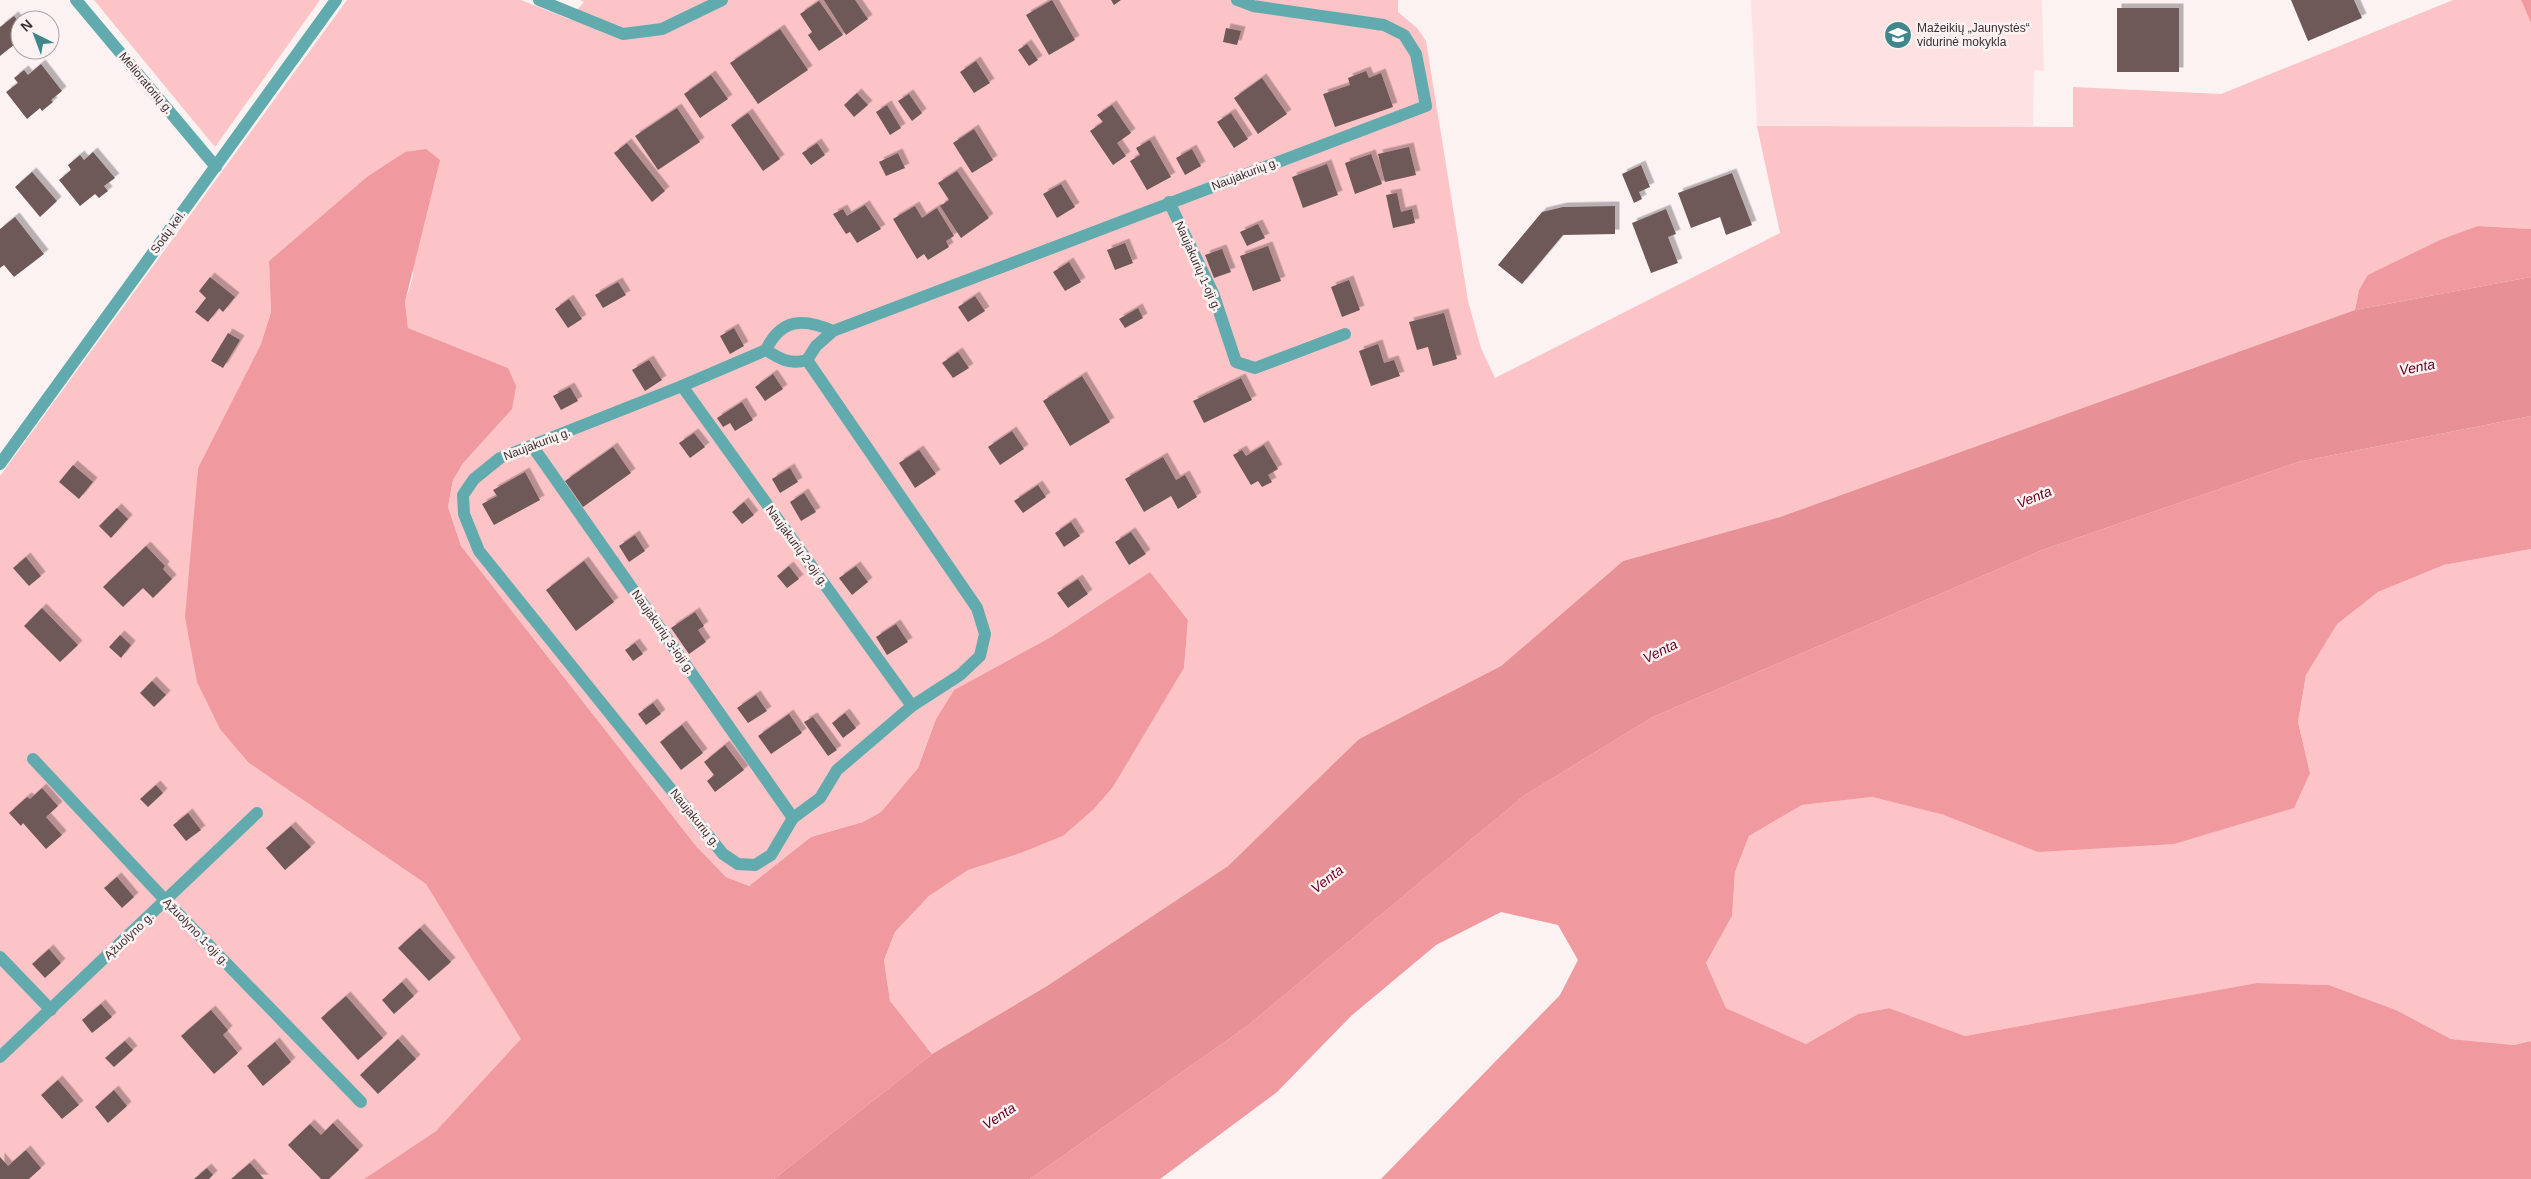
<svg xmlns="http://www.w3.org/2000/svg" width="2531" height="1179" viewBox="0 0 2531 1179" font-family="Helvetica,sans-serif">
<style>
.built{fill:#fee2e3}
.green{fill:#fcc4c7}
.forest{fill:#f0999f}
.water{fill:#e79096}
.building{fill:#6e5859;filter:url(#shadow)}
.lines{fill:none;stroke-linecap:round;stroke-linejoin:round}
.minor{stroke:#61abaf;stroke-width:12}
.labels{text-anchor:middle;stroke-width:5;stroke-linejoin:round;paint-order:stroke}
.poi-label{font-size:12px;fill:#3a3031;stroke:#fcf2f2;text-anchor:start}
.street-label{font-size:12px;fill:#3a3031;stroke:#fcf2f2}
.water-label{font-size:14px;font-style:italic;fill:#6b001e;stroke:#fcf2f2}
</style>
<defs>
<filter id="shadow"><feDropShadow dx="4.5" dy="-4.5" stdDeviation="0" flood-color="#0004"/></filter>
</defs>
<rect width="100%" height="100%" fill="#fcf2f2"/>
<!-- built -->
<path class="built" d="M1751,0h291l2,71 -10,-1 -1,58 -276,-2z"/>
<!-- green -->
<g class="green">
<path d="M94,0h226l-105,147z"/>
<path d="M347,0h174l48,19 15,-17 -4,-2h818v12l19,16 9,13 42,260 13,47 14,30 285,-145 -23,-107 316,1v-40l148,7 232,-94h68l10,23v206l-53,-3 -119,64 -4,20 -575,207 -157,44 -122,105 -142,73 -131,127 -181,120 -115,68 -42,-53 -6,-41 11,-28 34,-36 39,-26 53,-17 42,-17 31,-27 19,-22 71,-119 4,-48 -38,-48 -99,65 -97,53 -18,29 -18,49 -37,44 -18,10 -52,15 -62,49 -23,-9 -30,-31 -235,-300 -13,-39 5,-27 55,-112 -100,-40 -3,-26 8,-25 -8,-125 -37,24 -99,85 2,51 -10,32 -63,124 -5,68 56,227 177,121 96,155 -86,92 -72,48h-364v-703z"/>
<path d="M2531,549v492l-17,4 -63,-6 -55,-29 -67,-25 -71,-2 -293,53 -76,-28 -31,6 -52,30 -80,-36 -20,-45 26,-47 3,-44 14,-36 53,-31 70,-8 72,18 366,-42 -12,-51 8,-47 31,-52 41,-31 66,-27z"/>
</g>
<!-- forest -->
<g class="forest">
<path d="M2521,0h10v23z"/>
<path d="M426,149l14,11 -35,142 3,26 100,40 8,18 -4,23 -49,54 -10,17 -5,27 13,39 235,300 30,31 23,9 62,-49 52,-15 18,-10 37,-44 18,-49 18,-29 97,-53 99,-65 38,48 -4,48 -71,119 -19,22 -31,27 -42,17 -53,17 -39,26 -34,36 -11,28 6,41 42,53 -158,125h-410l72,-48 85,-92 -95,-155 -177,-121 -29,-34 -23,-47 -12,-65 13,-149 63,-124 10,-32 -2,-51 99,-85 37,-24z"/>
<path d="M2478,226l53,3v48l-176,33 4,-20 9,-15 72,-35z"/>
<path d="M2531,416v133l-87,16 -66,27 -41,32 -31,51 -8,47 12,51 -16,35 -120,36 -136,8 -94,-37 -72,-18 -70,8 -53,31 -14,36 -3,44 -26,47 20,45 80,36 52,-30 31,-6 76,28 292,-53 72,2 67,25 55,29 63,6 17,-4v138h-1150l179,-184 18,-35 -20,-35 -57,-13 -65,33 -85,71 -74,76 -117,87h-130l216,-152 279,-232 128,-78 392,-168 253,-87z"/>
</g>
<!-- water -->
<path class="water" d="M2531,277v139l-233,46 -253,87 -392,168 -128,78 -279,232 -216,152h-256l158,-125 115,-68 181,-120 131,-127 142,-73 122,-105 157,-44 575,-207z"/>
<!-- building -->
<g class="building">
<path d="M824,0h31l13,19 -22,16z"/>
<path d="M1052,0l23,40 -26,15 -23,-40z"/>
<path d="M1111,0h10l-7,5z"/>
<path d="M2291,0h63l8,18 -54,23z"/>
<path d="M819,1l24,34 -24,16 -11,-16 4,-3 -12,-18z"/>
<rect x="2117" y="8" width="62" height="64"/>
<path d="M14,16l6,7v23l-2,2 -3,-4 -15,12v-29z"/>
<path d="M1226,28l15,3 -4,14 -14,-3z"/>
<path d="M780,29l28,41 -50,34 -28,-41z"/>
<path d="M1027,44l11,16 -9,6 -11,-16z"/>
<path d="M976,61l14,22 -16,10 -14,-21z"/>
<path d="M41,64l21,27 -11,9 2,2 -11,9 -2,-3 -13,11 -21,-27 12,-9 -4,-5 10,-8 4,5z"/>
<path d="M1366,71l3,7 12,-5 12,34 -58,20 -12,-33 27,-9 -2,-7z"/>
<path d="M711,75l17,24 -28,19 -16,-24z"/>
<path d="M1262,78l25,36 -29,20 -24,-36z"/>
<path d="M857,93l11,12 -14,12 -10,-12z"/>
<path d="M909,94l13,19 -10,8 -14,-20z"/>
<path d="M887,105l14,23 -11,7 -14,-23z"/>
<path d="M1112,105l19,28 -14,10 9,13 -13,9 -23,-34 13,-9 -6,-7z"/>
<path d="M677,108l23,34 -42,28 -23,-34z"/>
<path d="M748,113l32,46 -17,12 -32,-46z"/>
<path d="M1231,113l17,26 -14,9 -17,-26z"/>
<path d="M974,129l19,31 -21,13 -19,-30z"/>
<path d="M1150,140l21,37 -24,13 -17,-29 10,-6 -4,-7z"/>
<path d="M627,143l38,48 -13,11 -38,-49z"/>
<path d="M817,143l8,12 -14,10 -9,-12z"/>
<path d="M1409,147l7,28 -31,7 -7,-28z"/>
<path d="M1192,149l9,17 -16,9 -9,-17z"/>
<path d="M93,152l22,26 -11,8 4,5 -9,7 -4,-4 -15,12 -21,-26 12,-10 -3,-5 12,-10 4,5z"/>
<path d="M898,153l7,15 -19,8 -7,-14z"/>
<path d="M1371,154l11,30 -27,10 -10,-31z"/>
<path d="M1327,164l11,31 -35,13 -11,-31z"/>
<path d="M1641,165l9,22 -11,5 3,7 -8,4 -12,-29z"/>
<path d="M957,171l32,47 -28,20 -21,-32 9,-6 -11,-17z"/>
<path d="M32,172l25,29 -17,16 -25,-30z"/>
<path d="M1732,173l20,52 -26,10 -6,-18 -29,11 -13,-35z"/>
<path d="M1061,184l14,23 -18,11 -14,-24z"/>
<path d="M1397,193l4,19 11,-3 3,14 -22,5 -7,-33z"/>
<path d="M865,205l16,24 -24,14 -7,-11 -4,2 -13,-20 10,-5 4,7z"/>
<path d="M915,206l7,12 15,-10 17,28 -8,5 3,6 -21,13 -4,-6 -7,5 -24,-40z"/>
<path d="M1615,206v28l-52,1 -41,49 -24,-19 44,-53 21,-5z"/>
<path d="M1666,209l10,25 -8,3 10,26 -27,10 -19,-50z"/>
<path d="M15,217l29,37 -30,23 -10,-12 -4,3v-39z"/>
<path d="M1258,224l7,14 -18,8 -7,-14z"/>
<path d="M1125,243l8,20 -18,7 -8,-20z"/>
<path d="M1268,246l13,35 -28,10 -13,-35z"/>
<path d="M1222,249l9,23 -17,6 -9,-23z"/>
<path d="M1069,262l12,20 -16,9 -12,-19z"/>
<path d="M210,277l25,20 -12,15 -4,-4 -11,14 -13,-10 11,-14 -7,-7z"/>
<path d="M1349,280l11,30 -18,7 -11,-30z"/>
<path d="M618,282l8,13 -23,13 -8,-13z"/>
<path d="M975,296l10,15 -17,11 -10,-15z"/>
<path d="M569,299l13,20 -14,9 -13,-19z"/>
<path d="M1138,308l5,10 -18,10 -6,-9z"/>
<path d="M1444,313l13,46 -24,7 -5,-19 -11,3 -8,-28z"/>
<path d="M734,328l10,18 -14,8 -10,-18z"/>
<path d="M228,333l12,7 -17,28 -12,-7z"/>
<path d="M1378,344l6,19 10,-3 6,16 -29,10 -12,-35z"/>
<path d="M958,352l11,16 -16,10 -11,-15z"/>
<path d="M649,360l13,20 -17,11 -13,-21z"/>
<path d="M773,374l10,15 -18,12 -10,-14z"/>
<path d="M1082,376l28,46 -40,24 -27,-45z"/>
<path d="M1241,378l11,22 -48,23 -11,-22z"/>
<path d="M570,387l8,14 -17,9 -8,-14z"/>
<path d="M742,402l11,18 -18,11 -5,-8 -7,4 -6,-9z"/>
<path d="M1012,431l12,18 -24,16 -12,-18z"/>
<path d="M694,433l11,14 -15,11 -11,-15z"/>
<path d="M1264,445l14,24 -10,6 4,7 -10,5 -4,-6 -7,4 -18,-30 9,-5 4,6z"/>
<path d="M613,447l18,26 -48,34 -18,-26z"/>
<path d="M919,450l17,24 -21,14 -16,-25z"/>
<path d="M1163,457l13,23 9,-5 12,22 -19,12 -7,-13 -27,16 -19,-33z"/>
<path d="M73,465l20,17 -14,17 -20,-17z"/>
<path d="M790,468l8,14 -18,11 -8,-14z"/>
<path d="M525,472l15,28 -46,25 -12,-21 15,-8 -4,-6z"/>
<path d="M1038,485l8,12 -23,16 -9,-12z"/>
<path d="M804,493l12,19 -15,9 -11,-19z"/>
<path d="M744,502l10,13 -12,9 -10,-12z"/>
<path d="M117,508l11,11 -17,19 -12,-12z"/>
<path d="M1071,522l9,14 -16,11 -9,-14z"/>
<path d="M1131,532l15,22 -17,11 -14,-23z"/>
<path d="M635,535l10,16 -16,11 -10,-16z"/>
<path d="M146,546l19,20 -2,3 9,10 -19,19 -10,-10 -20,19 -20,-20z"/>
<path d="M26,557l15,19 -12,10 -16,-18z"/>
<path d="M584,561l30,41 -38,29 -30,-41z"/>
<path d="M789,566l10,13 -12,9 -10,-12z"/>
<path d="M856,566l12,16 -16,13 -13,-17z"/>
<path d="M1078,579l10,15 -20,14 -11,-15z"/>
<path d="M42,608l36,37 -18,17 -36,-36z"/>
<path d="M695,612l9,14 -6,4 8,12 -17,12 -18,-26z"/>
<path d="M896,624l12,18 -21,13 -11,-18z"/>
<path d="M120,635l11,10 -10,13 -12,-11z"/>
<path d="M635,643l8,11 -10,7 -8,-11z"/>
<path d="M152,681l14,14 -12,12 -14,-14z"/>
<path d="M756,695l11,16 -19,12 -11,-15z"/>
<path d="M653,703l8,11 -15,11 -8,-11z"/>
<path d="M845,713l11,15 -13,10 -11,-15z"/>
<path d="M789,714l13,19 -31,21 -13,-18z"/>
<path d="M813,717l24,33 -9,6 -24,-34z"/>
<path d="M682,725l21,28 -22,17 -21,-28z"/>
<path d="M725,745l19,25 -29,22 -8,-11 7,-6 -10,-13z"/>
<path d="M156,785l7,8 -15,14 -8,-8z"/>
<path d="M42,788l16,18 -12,11 16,18 -16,14 -23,-26 -2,3 -12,-13 18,-16 3,2z"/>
<path d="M188,813l13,17 -15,11 -13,-16z"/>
<path d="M291,826l20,21 -26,23 -19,-22z"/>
<path d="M117,877l17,20 -12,11 -18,-20z"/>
<path d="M420,928l31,34 -22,19 -31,-33z"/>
<path d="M49,949l12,14 -16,15 -13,-14z"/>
<path d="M402,982l12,14 -20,18 -12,-14z"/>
<path d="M346,996l37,42 -25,22 -37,-42z"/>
<path d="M101,1004l11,13 -20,16 -10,-13z"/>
<path d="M211,1010l17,20 -5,5 15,18 -24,21 -33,-38z"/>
<path d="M398,1039l18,20 -38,35 -18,-19z"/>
<path d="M125,1041l8,9 -19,17 -9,-9z"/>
<path d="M275,1042l16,20 -28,24 -16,-20z"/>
<path d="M58,1080l21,25 -17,14 -21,-24z"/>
<path d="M114,1090l13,16 -19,17 -13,-16z"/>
<path d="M333,1123l26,27 -30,29h-8l-33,-34 22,-21 11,11z"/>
<path d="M26,1150l15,18 -12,11h-29v-22l8,9z"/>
<path d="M250,1163l14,16h-33z"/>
<path d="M207,1168l6,7 -4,4h-15z"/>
</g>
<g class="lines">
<!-- minor -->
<g class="minor">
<path d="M76,0l140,167"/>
<path d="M539,0l84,34 39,-5 60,-29"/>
<path d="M1169,202l44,91 23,69 19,6 90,-34"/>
<path d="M833,331c-29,-13 -52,-13 -67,19l-84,36 -182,72 -26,21 -11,16 1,19 15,37 244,303 15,10 17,1 16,-10 22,-37 27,-20 17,-28 75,-64 48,-31 20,-19 5,-22 -8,-26 -170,-248 9,-14 17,-15 593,-225 -10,-52 -12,-19 -20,-10 -131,-19 -16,-6"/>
<path d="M766,350c14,9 24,15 41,10"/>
<path d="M682,386l230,320"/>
<path d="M533,447l260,371"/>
<path d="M0,464l336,-464"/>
<path d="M33,759l133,142 195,201"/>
<path d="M0,957l51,53"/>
<path d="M0,1057l257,-244"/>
</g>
</g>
<!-- icons -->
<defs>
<g id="school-disc" transform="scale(1.4375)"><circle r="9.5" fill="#3f878b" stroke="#fcf2f2"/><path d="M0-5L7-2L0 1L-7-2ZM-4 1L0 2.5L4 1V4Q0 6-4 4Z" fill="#fff"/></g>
</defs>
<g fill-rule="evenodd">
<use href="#school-disc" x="1898" y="35"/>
</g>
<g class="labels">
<!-- poi labels -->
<g class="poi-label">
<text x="1917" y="32">Mažeikių „Jaunystės“<tspan x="1917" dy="14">vidurinė mokykla</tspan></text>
</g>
<!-- street labels -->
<g class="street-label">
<text transform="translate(146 83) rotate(50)" y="4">Melioratorių g.</text>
<text transform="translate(1245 174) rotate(-21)" y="4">Naujakurių g.</text>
<text transform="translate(168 232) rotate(-54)" y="4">Sodų kel.</text>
<text transform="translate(1198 266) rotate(66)" y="4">Naujakurių 1-oji g.</text>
<text transform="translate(537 444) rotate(-21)" y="4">Naujakurių g.</text>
<text transform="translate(797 546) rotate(54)" y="4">Naujakurių 2-oji g.</text>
<text transform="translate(663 632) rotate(55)" y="4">Naujakurių 3-ioji g.</text>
<text transform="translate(695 818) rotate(51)" y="4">Naujakurių g.</text>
<text transform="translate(196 932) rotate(46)" y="4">Ąžuolyno 1-oji g.</text>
<text transform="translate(129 936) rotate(-43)" y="4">Ąžuolyno g.</text>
</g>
<!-- water labels -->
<g class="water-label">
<text transform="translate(2417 367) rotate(-11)" y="5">Venta</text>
<text transform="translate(2034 497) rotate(-22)" y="5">Venta</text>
<text transform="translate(1660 651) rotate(-26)" y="5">Venta</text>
<text transform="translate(1327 879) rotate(-38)" y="5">Venta</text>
<text transform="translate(999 1116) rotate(-33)" y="5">Venta</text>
</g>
</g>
<!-- north arrow -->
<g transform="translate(35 35) rotate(318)"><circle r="24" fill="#fcf2f2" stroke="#aea4a5"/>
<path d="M0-4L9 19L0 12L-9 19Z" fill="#3f878b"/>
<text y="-8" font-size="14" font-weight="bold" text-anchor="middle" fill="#3a3031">N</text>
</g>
</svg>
